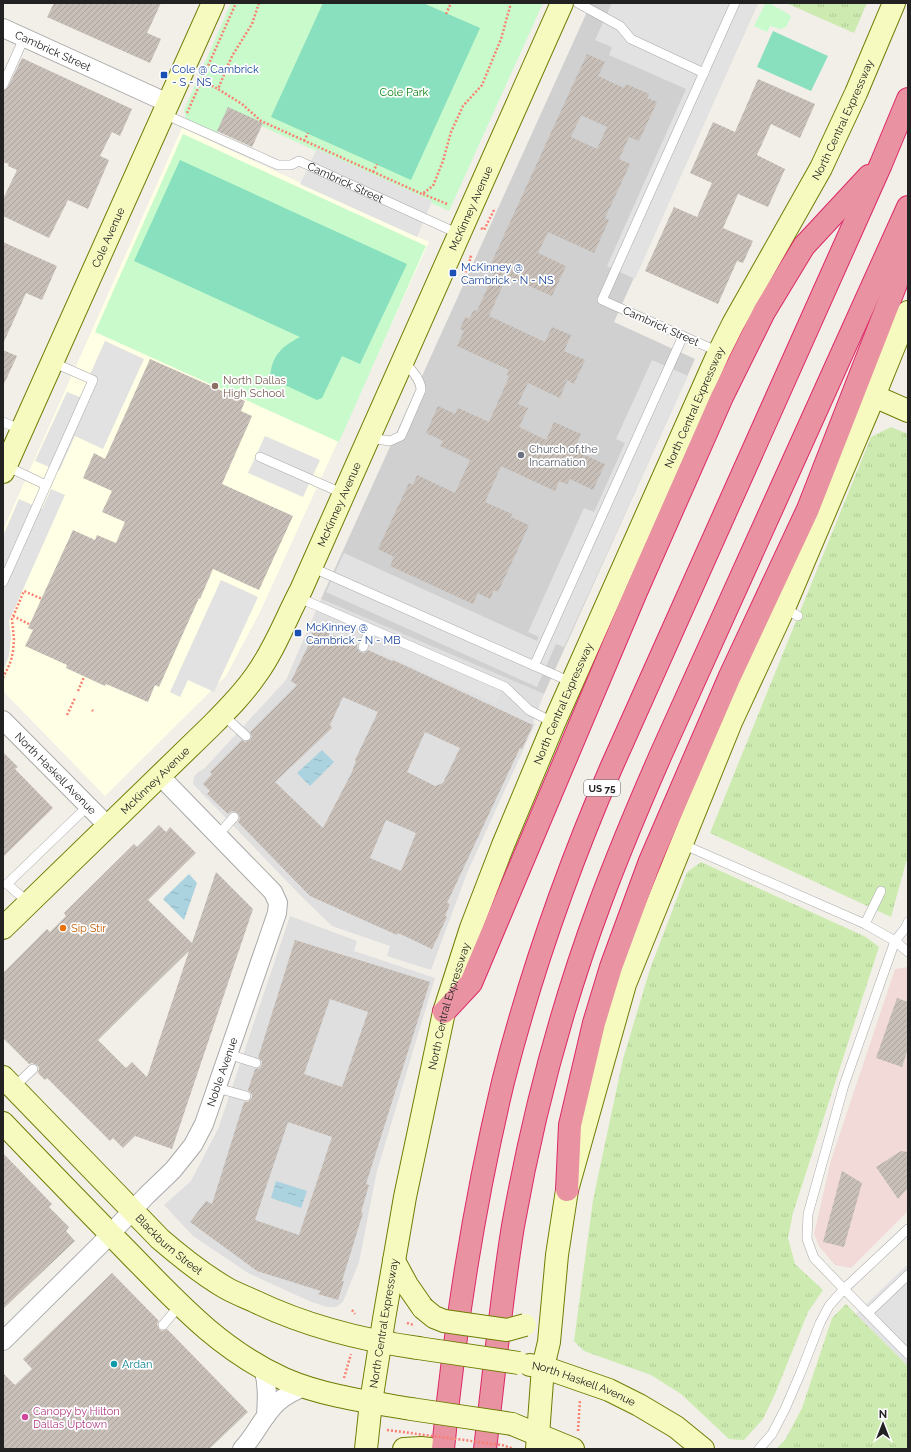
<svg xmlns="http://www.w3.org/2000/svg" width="911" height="1452" viewBox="0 0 911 1452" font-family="Raleway,sans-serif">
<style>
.residential{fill:#e0dfdf}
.commercial{fill:#f2dad9}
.education{fill:#ffffe5}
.religious{fill:#d0d0d0}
.grass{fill:url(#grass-tufts)}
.park{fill:#c8facc}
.pitch{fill:#88e0be}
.parking{fill:#e2e2e2}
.water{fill:url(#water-ripples)}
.building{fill:url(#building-hatch);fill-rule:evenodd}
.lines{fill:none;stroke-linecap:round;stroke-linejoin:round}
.lane-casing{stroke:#a9a9a9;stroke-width:10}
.street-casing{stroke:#a9a9a9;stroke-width:20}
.secondary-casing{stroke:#707d05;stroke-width:24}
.highway-casing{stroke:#dc2a67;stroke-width:24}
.path{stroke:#fa8072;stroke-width:2.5;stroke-dasharray:2 2;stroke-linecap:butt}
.lane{stroke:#fff;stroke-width:9}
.street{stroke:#fff;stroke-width:18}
.secondary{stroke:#f7fabf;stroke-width:22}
.highway{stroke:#e892a2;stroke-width:22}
.secondary-bridge-casing{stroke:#707d05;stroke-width:24;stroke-linecap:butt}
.path-bridge{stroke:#fa8072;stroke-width:2.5;stroke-dasharray:2 2;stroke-linecap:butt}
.secondary-bridge{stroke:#f7fabf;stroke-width:22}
.transit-dot{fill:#1a4fb4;stroke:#fff;stroke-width:1.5}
.education-dot{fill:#8d6e63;stroke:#fff;stroke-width:1.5}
.worship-dot{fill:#6b7280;stroke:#fff;stroke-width:1.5}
.food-dot{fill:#e8710a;stroke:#fff;stroke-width:1.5}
.culture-dot{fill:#0f9aa8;stroke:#fff;stroke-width:1.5}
.hotel-dot{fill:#d1479c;stroke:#fff;stroke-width:1.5}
.labels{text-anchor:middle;stroke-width:3.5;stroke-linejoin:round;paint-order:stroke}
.shield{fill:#fff;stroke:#646464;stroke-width:1}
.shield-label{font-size:10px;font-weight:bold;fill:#222}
.street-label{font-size:11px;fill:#222;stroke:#fff}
.transit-label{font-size:11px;fill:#164399;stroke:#fff;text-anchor:start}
.park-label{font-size:11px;fill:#0c8416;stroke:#fff}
.education-label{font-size:11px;fill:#785e54;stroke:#fff;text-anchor:start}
.worship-label{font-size:11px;fill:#5b616d;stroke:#fff;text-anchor:start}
.food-label{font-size:11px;fill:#c56008;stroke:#fff;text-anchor:start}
.culture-label{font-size:11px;fill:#0d838f;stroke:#fff;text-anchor:start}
.hotel-label{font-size:11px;fill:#b23c85;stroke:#fff;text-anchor:start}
</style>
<defs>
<pattern id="grass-tufts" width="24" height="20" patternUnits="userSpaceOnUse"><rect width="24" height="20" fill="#cdebb0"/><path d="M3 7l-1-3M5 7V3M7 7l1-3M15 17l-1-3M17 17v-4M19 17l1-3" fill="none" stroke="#b0c997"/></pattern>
<pattern id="water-ripples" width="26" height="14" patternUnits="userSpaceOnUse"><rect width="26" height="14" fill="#aad3df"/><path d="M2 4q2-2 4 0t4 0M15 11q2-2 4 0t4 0" fill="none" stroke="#92b5bf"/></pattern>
<pattern id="building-hatch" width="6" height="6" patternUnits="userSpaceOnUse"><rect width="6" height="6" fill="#c7bfb8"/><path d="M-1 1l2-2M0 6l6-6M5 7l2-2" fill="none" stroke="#aba49e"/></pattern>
</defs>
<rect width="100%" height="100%" fill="#f2efe9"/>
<!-- residential -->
<g class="residential">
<path d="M321,599l223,95 -11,28 2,2 -68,149 -36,97 -44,-14 3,-10 -58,-20 -30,-29 -109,-113 1,-7 4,-5 6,-3 82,-89z"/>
<path d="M290,916l67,25 -3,10 81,27 -58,193 -18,91 -16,40 -7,5h-9l-18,-6 -61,-28 -55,-37 -29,-31 27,-24 27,-52z"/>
</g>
<!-- commercial -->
<path class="commercial" d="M908,967v244l-57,57 -16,-3 -16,-19 -5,-12 17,-74 64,-191z"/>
<!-- education -->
<path class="education" d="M182,128l247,114 -169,370 -34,64 -121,120 -102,-105v-161z"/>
<!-- religious -->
<path class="religious" d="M591,3h167l-144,319 81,37 -151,335 -223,-95z"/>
<!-- grass -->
<g class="grass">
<path d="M786,3h81l-13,30z"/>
<path d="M891,427l17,7v426l-2,2 -15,55 -181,-84 161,-396z"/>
<path d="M701,862l165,75 13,10 -86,266 -5,25 7,26 28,26 -15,22 -33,82 -12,25 -19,21 -15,-1 -48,-45 -30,-19 -67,-24 -10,-10 19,-141 30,-141 27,-90 37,-97z"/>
<path d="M846,1304l62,62v83h-132l9,-9 17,-32 30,-90z"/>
</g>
<!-- park -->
<g class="park">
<path d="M231,3h312l-94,208 -221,-100 -11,24 -31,-16 -2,-9z"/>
<path d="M769,3l21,12 1,2 -5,10 -6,2 -10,-3 -3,6 -13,-6 11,-22z"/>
<path d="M183,134l243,112 -87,196 -244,-110z"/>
</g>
<!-- pitch -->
<g class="pitch">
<path d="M323,3h100l57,25 -69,152 -140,-63z"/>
<path d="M773,31l55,25 -17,35 -54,-24z"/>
<path d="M180,160l227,104 -47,100 -18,-8 -20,42 -5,2 -47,-22c2,-23 11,-31 30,-41l-166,-76z"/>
</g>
<!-- parking -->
<g class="parking">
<path d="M612,3h146l-123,276 -28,-13 79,-177 -77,-34 3,-8 -17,-7z"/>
<path d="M317,149l115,52 -15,36 -117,-53z"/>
<path d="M105,341l39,18 -41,90 -28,-13 -16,35 -24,-10 32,-69 13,5z"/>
<path d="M652,360l36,16 -124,271 -8,-3 -19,43 -211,-95 18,-39 193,88 2,-4 -11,-5 56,-124 10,4 31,-69 -9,-4z"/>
<path d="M265,436l55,24 -17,37 -55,-24z"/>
<path d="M51,489l14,6 -56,126 2,17 -2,18 -6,16v-136l16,-37 23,10z"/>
<path d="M221,580l37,17 -44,95 -26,-12 -8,17 -10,-5z"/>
<path d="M391,632l115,51 -10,21 -114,-51z"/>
<path d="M908,1264v102l-52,-52z"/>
</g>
<!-- water -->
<g class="water">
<path d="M322,750l12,12 -24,24 -13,-13z"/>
<path d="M189,874l8,9 -13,37 -21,-21z"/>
<path d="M276,1181l31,10 -6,17 -30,-10z"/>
</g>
<!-- building -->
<g class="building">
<path d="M54,3h107l-14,30 14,6 -11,24 -103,-46z"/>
<path d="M587,54l18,8 -7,14 26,12 2,-4 23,10 -2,4 10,4 -18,39 -10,-4 -10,22 11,5 -25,54 4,2 -15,33 -46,-21 -10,21 28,13 -14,30 -45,-20 -18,40 56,26 7,-15 19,8 -7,16 21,9 -11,24 -7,-4 -7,18 -32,-15 -10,21 10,4 -9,19 27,13 8,-18 27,12 -5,11 6,3 -2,4 3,1 -1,1 23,10 -12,26 -23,-11 -3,5 -8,-3 -4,10 -54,-25 -16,36 27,12 -1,3 18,8 -31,67 -4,-2 -4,9 -12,-6 -5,11 -83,-38 4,-9 -16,-8 31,-66 4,2 4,-10 38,18 15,-33 -30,-14 3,-5 -17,-8 12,-27 17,8 3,-6 31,14 20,-45 -2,-2 2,-5 -52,-24 7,-15 -4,-2 5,-12 4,2 5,-9 3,1 18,-40 -6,-3zM581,115l26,12 -10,22 -26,-12z"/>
<path d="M22,58l110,51 -12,27 -8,-4 -12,24 9,4 -21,49 -20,-9 -19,38 -46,-22v-17l14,-29 -9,-4 1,-2 -6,-2v-71l5,-4z"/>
<path d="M758,79l57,25 -15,34 -29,-14 -14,31 28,14 -17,38 -30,-13 -15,34 30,13 -10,22 -6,-2 -19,43 -73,-33 29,-64 23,10 15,-34 -22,-10 23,-51 22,10z"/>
<path d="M228,107l35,16 -11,24 -35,-16z"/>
<path d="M3,242l54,24 -15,34 -16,-7 -23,51z"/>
<path d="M3,350l14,6 -14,30z"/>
<path d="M150,359l95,42 -4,10 11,5 -30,68 71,32 -34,74 -46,-21 -13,30 -1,-1 -40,89 -4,-2 -7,17 -42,-18 -1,2 -39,-18 1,-3 -42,-19 8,-16 -5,-2 45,-98 22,10 2,-5 19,8 9,-21 -23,-10 10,-21 -29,-13 11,-25 11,6z"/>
<path d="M315,627l33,15 1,-1 8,4v3l3,4 4,1 4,-3 24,11 1,-1 140,65 -11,24 -2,-1 -73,155 3,1 -5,12 2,1 -15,32 -34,-16 -1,2 -87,-39 -72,-74 2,-4 -2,-5 -6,-2 -4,3 -21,-20 3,-3 -7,-7 9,-10 -2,-2 32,-32 3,2 5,-2 2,-3 -2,-5 47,-47 -6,-4 19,-39 -2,-1zM343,697l35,15 -23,48 1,1 -4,11 -29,56 -48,-46 57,-54 -2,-3zM425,732l35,16 -17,35 -8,3 -28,-14zM386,820l30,13 -15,38 -31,-13z"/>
<path d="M3,752l15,15 -3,2 38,39 -50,49z"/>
<path d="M159,825l7,7 4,-5 26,26 -48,47 44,43 24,-71 37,37 -81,240 -37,-13 -12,12 -10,-10 -3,3 -63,-63 -2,2 -7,-7 1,-5 -2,-3 -5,-2 -3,1 -26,-26v-65l44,-44 3,3 16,-16 -2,-3 70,-69 3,3zM189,951l-42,126 -15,-15 -6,6 -28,-28z"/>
<path d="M295,940l135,42 -64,202 3,1 -8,27 2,1 -21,68h2l-6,19 -20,-6 3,-3 -64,-20 -67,-49 16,-21 6,3 32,-102h4l4,-4v-4l-4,-4 7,-21 5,-1 2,-4v-3l-4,-3zM330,999l38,13 -26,75 -38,-13zM288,1122l44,15 -33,98 -44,-15z"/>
<path d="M897,998l11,4v47l-6,18 -26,-9z"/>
<path d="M901,1151l7,1v36l-10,11 -22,-32z"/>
<path d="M3,1153l49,51 -3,3 20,20 -3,4 9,10 -72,68z"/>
<path d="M842,1171l20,12 -18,64 -21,-5z"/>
<path d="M112,1273l47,48 -2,3 2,5 3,2 5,-2 81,83 -39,37h-206v-76l12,12 17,-16 -9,-10z"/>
</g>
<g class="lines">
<!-- lane casing -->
<g class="lane-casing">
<g id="lane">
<path d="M578,3l42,23 11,13 73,34"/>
<path d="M3,85l21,-47"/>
<path id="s1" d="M164,114l114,51h13l8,-4 160,73"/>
<path d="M719,352l-117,-52 133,-297"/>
<path d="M3,422l19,8"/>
<path d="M369,438l21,3 11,-5 20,-46c0,-11 -11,-21 -17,-29"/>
<path d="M260,457l84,37"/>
<path d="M6,466l40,19"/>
<path d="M311,567l260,115"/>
<path d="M3,582l90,-202 -41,-18"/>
<path d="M297,597l208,90 24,23 25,13"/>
<path d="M784,608l14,8"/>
<path d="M363,647l7,-18"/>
<path d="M534,666l149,-330"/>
<path d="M223,715l23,21"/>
<path d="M218,835l16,-18"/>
<path d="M682,844l183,80 30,17 13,11"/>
<path d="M29,903l-22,-19 81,-78"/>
<path d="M908,922l-2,5 -11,14 -51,144 -36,129 -1,25 7,19 30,31 64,-60"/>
<path d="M865,924l16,-33"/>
<path d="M228,1054l28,9"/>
<path d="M14,1087l19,-18"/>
<path d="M217,1088l29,8"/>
<path d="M868,1313l40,-38"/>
<path d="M163,1325l17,-20"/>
<path d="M759,1449l13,-15 13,-25 16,-37 19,-49 9,-17 15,-17 64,65"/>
</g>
</g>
<!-- street casing -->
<g class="street-casing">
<g id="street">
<path id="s2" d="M3,28l165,75"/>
<path id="s3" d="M3,720l105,106"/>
<path id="s4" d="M3,1341l97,-96 46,-49 27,-26 20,-25 11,-21 73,-211 1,-10 -5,-11 -113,-116"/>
<path d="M263,1368c5,16 4,31 3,48"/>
<path d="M242,1449c14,-14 21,-34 36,-47 8,-7 18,-12 27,-15"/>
</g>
</g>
<!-- secondary casing -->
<g class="secondary-casing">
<g id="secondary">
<path d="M874,396l34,15"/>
<path id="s5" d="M3,472l210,-469"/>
<path id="s6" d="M3,928l208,-202c16,-16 32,-32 45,-51 19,-26 30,-57 45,-85l261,-587"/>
<path id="s7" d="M3,1077l157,162c21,18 42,35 66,49 9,5 19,9 28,13 52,25 107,39 164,47"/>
<path d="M3,1123c42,44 84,87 127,131 48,49 89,95 154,125 39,17 85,23 127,30"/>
<path d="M394,1261l13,24 16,23"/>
<path id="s8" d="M530,1365l13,2 66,23 30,15 37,22 27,22"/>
<path d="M512,1424l61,25"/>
<path id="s9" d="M366,1449l5,-47 13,-83 21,-122 39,-185 27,-84 32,-83 51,-122 165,-371 14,-28 88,-156 35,-75 38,-90"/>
<path d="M404,1449l17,-1 9,1"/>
<path d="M537,1449l6,-82 6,-25 8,-87 10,-65 58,-206 106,-262 53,-114 90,-212 34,-84"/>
</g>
</g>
<!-- highway casing -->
<g class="highway-casing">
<g id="highway">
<path d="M444,1012l27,-29 165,-391 86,-195 42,-85 40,-66 65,-70"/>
<path d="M567,1190l3,-65 24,-102 17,-56 39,-106 80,-185 78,-167 88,-225 2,-43"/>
<path d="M443,1449c12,-123 31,-246 60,-367 27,-107 64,-212 108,-314l270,-604 27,-65"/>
<path d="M485,1449c9,-74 16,-149 28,-223 19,-107 49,-221 87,-323 19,-51 40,-101 62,-151l246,-545"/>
</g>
</g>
<!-- path -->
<g class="path">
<path d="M259,3l-7,21 -20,32 -14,33 24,15 19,17 161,73 11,-8 10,-25 8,-29 12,-26 19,-21 19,-46 10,-36"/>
<path d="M446,14l5,-11"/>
<path d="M201,80l17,9"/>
<path d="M187,113l49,-110"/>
<path d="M304,141l4,-8"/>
<path d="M373,172l4,-8"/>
<path d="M423,194l24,10"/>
<path d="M481,228l3,2 11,-22"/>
<path d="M463,280l8,-23 -3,-1"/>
<path d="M13,616l16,8"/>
<path d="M3,678l8,-17 2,-10 1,-11 -2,-21 12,-28 18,8"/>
<path d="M78,691l6,-14"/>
<path d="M92,710l1,1"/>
<path d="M67,715l8,-17"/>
<path d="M352,1310l3,4"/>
<path d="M344,1378l7,-24"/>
<path d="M578,1431l2,-31"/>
</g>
<!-- lane -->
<use href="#lane" class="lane"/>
<!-- street -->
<use href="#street" class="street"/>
<!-- secondary -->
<use href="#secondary" class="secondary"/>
<!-- highway -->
<use href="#highway" class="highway"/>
<!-- secondary-bridge casing -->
<g class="secondary-bridge-casing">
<g id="secondary-bridge">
<path d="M423,1308l11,9 10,4 63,9 18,-5"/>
<path d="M418,1348l101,15"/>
<path d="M411,1409l101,15"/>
</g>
</g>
<!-- path-bridge -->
<g class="path-bridge">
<path d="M407,1323l7,2"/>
<path d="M387,1430l115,15 12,4"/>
</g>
<!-- secondary-bridge -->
<use href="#secondary-bridge" class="secondary-bridge"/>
</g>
<!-- markers -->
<g class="transit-dot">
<rect x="160" y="71" width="8" height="8" rx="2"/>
<rect x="449" y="269" width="8" height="8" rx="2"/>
<rect x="294" y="629" width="8" height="8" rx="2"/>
</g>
<circle class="education-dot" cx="215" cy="386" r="4"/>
<circle class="worship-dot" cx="521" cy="455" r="4"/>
<circle class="food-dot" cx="63" cy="928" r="4"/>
<circle class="culture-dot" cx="114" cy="1364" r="4"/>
<circle class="hotel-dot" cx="25" cy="1417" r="4"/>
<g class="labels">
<!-- shield labels -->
<rect class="shield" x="584" y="780" width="36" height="16" rx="3"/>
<g class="shield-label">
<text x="602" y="792">US 75</text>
</g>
<!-- street labels -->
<g class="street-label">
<text dy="4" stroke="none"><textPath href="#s2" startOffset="55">Cambrick Street</textPath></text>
<text dy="4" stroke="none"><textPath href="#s9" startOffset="1423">North Central Expressway</textPath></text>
<text dy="4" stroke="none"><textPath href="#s1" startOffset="198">Cambrick Street</textPath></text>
<text dy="4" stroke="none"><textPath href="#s6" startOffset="872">McKinney Avenue</textPath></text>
<text dy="4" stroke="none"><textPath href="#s5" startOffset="257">Cole Avenue</textPath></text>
<text transform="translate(661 326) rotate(24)" y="4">Cambrick Street</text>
<text dy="4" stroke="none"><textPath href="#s9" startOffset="1099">North Central Expressway</textPath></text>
<text dy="4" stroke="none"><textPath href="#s6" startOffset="548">McKinney Avenue</textPath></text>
<text dy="4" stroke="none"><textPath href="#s9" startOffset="775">North Central Expressway</textPath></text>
<text dy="4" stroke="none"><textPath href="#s3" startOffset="75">North Haskell Avenue</textPath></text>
<text dy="4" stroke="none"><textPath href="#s6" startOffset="212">McKinney Avenue</textPath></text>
<text dy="4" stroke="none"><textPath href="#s9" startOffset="451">North Central Expressway</textPath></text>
<text dy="4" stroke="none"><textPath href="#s4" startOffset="352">Noble Avenue</textPath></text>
<text dy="4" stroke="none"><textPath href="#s7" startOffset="236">Blackburn Street</textPath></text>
<text dy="4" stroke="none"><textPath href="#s9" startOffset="127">North Central Expressway</textPath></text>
<text dy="4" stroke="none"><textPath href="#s8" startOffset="57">North Haskell Avenue</textPath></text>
</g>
<!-- transit labels -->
<g class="transit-label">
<text x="172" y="73">Cole @ Cambrick<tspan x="172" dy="13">- S - NS</tspan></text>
<text x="461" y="271">McKinney @<tspan x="461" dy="13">Cambrick - N - NS</tspan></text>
<text x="306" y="631">McKinney @<tspan x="306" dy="13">Cambrick - N - MB</tspan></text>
</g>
<!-- park labels -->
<g class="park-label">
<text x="404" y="96">Cole Park</text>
</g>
<!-- education labels -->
<g class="education-label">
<text x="223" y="384">North Dallas<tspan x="223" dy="13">High School</tspan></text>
</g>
<!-- worship labels -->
<g class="worship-label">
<text x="529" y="453">Church of the<tspan x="529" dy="13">Incarnation</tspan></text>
</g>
<!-- food labels -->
<g class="food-label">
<text x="71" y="932">Sip Stir</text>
</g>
<!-- culture labels -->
<g class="culture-label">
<text x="122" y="1368">Ardan</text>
</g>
<!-- hotel labels -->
<g class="hotel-label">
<text x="33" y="1415">Canopy by Hilton<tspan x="33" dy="13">Dallas Uptown</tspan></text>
</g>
</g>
<!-- border -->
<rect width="911" height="1452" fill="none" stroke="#222222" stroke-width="8"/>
<!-- north arrow -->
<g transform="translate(883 1424)" stroke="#ffffff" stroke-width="3" paint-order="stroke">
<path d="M0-3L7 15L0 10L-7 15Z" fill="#222222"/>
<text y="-6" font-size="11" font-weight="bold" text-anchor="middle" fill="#222222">N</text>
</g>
</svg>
